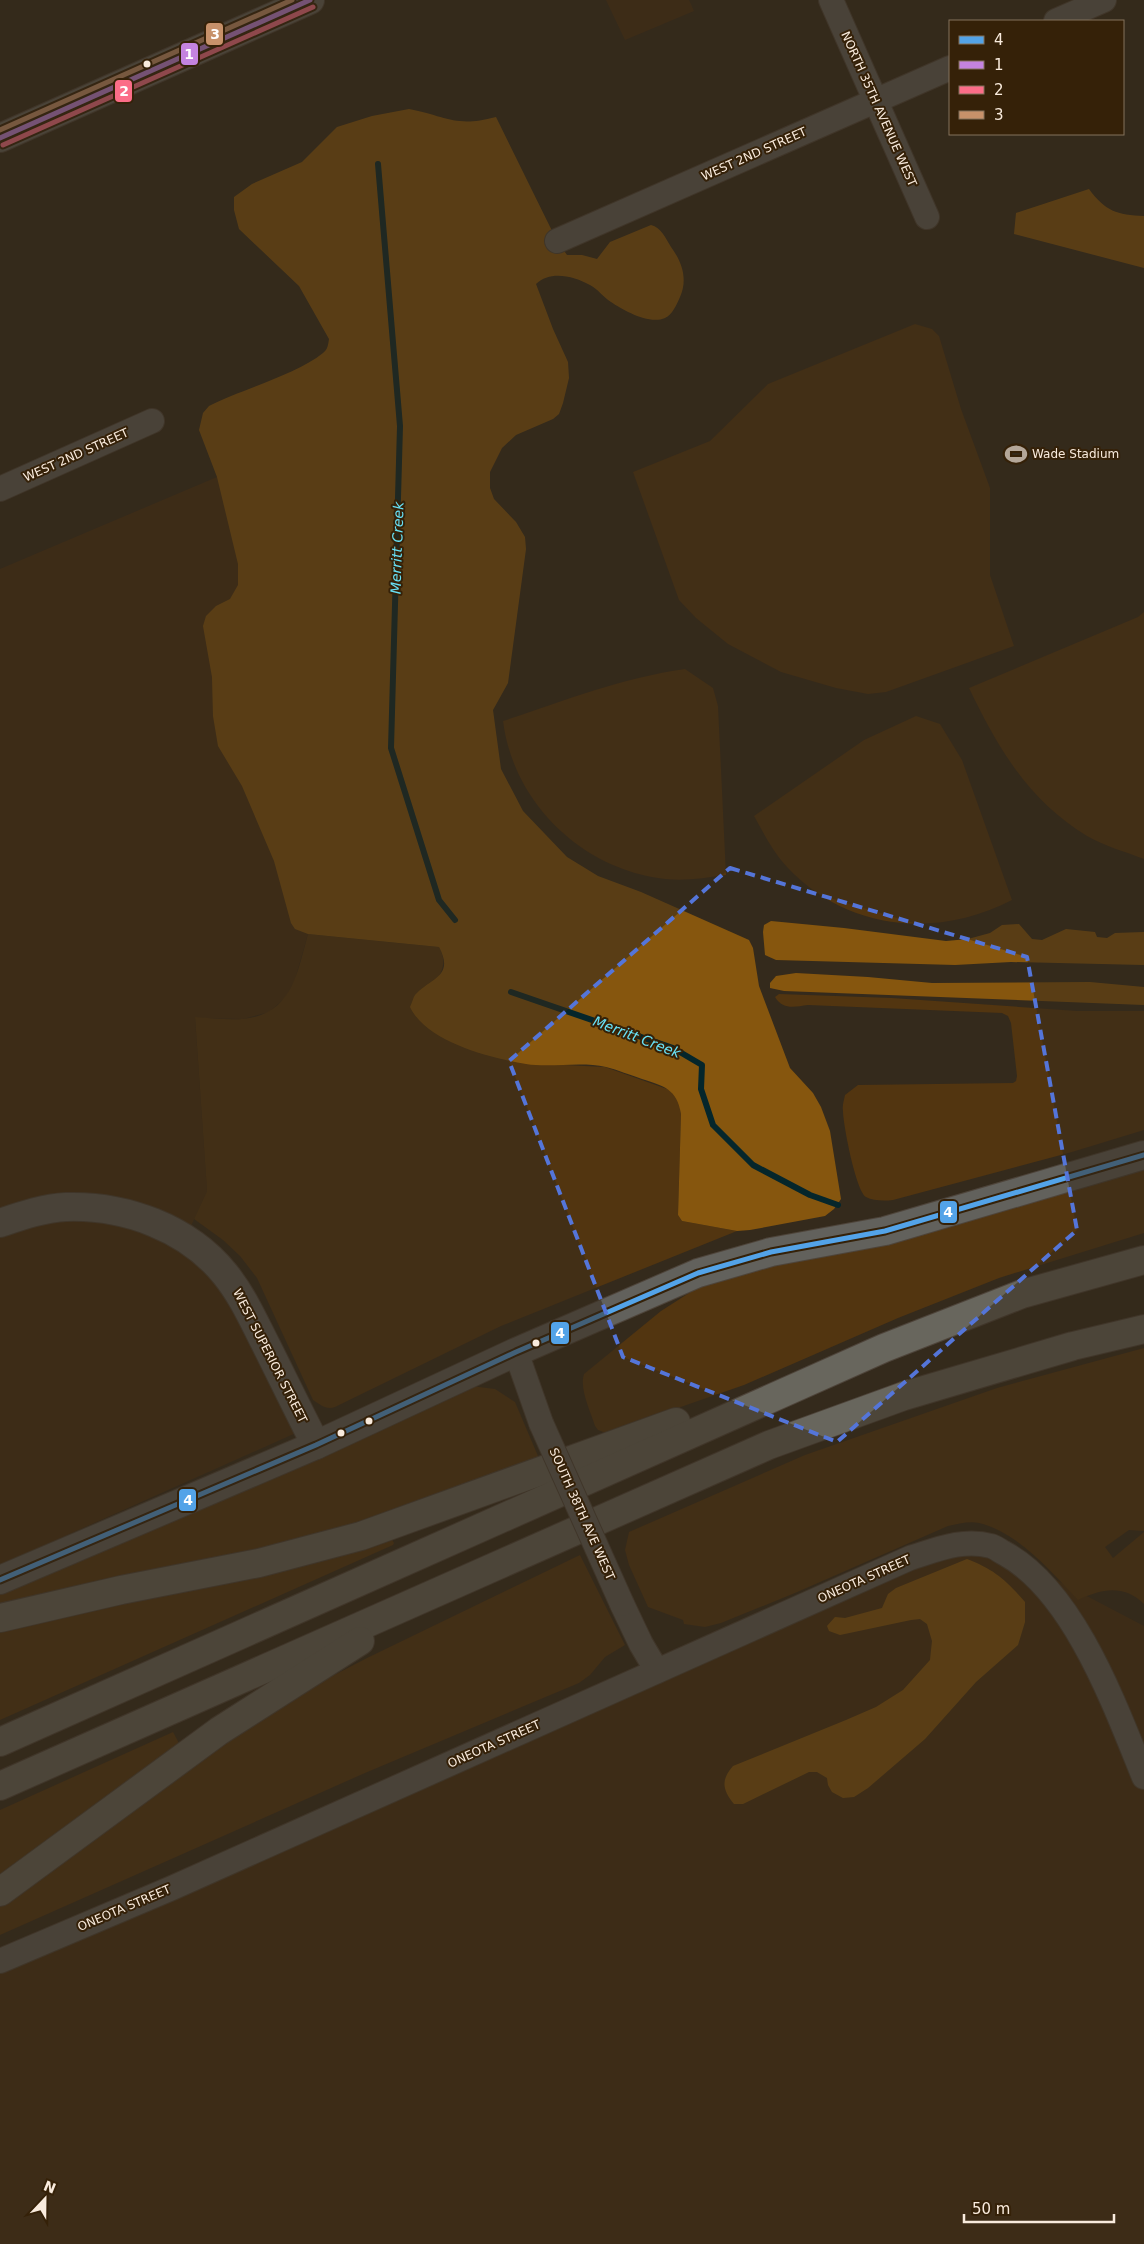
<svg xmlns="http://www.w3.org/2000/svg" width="1144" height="2244" viewBox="0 0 1144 2244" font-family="'DejaVu Sans',sans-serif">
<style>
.built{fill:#483013}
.green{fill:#523510}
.forest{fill:#86560e}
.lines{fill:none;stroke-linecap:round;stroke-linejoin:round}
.stream{stroke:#05262b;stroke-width:6}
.minor-casing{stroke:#4e443a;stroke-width:26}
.tertiary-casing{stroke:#4e443a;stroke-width:30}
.secondary-casing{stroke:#4e443a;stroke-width:30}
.motorway-casing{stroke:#4e443a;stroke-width:30}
.minor{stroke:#62615c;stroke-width:24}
.tertiary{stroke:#62615c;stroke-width:28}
.secondary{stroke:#64635c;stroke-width:28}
.motorway{stroke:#68665d;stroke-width:28}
.minor-bridge-casing{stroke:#4e443a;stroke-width:26;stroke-linecap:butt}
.minor-bridge{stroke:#62615c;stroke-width:24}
.bus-1-casing{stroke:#352108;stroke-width:9}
.bus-2-casing{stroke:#352108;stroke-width:9}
.bus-3-casing{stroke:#352108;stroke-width:9}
.bus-4-casing{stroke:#352108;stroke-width:9}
.bus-1{stroke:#53a3e8;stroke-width:5}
.bus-2{stroke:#c483df;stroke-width:5}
.bus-3{stroke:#fb6d88;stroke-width:5}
.bus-4{stroke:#c7916a;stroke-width:5}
.marked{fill:none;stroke:#5475d9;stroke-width:4;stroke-dasharray:10 6;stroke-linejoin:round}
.bus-dot{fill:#f9ebdd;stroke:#352108;stroke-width:2}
.labels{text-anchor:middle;stroke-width:4;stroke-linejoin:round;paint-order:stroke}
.street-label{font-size:12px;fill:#f9ebdd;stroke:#352108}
.poi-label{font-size:12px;fill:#f9ebdd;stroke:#352108;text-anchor:start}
.water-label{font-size:14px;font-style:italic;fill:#68e2f7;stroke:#352108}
.line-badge{stroke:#352108;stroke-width:2}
.badge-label{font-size:14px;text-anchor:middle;font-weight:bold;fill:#fff}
</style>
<rect width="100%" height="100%" fill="#342a1c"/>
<!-- built -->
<g class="built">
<path d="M606,0h83l5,11 -69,29z"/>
<path d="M400,426l-92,508 -13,45 -9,18 -17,15 -26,7 -48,-1 12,173 -22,48 12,8 110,181 -307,137v-996l217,-92z"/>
<path d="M958,1543l58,16 128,67v618h-1144v-283z"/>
</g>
<!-- green -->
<g class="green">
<path d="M915,324l17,5 7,7 22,73 29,79v87l24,71 -128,46 -18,2 -32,-6 -55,-16 -53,-28 -32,-26 -17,-18 -46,-128 77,-31 58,-57z"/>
<path d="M1144,612v247c-18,-7 -40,-13 -57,-23 -59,-36 -89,-88 -118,-148l169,-71z"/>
<path d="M685,669l28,19 5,18 8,169c-22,3 -45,7 -68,3 -79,-12 -145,-77 -155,-157 60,-20 119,-43 182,-52z"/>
<path d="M916,716l24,8 22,36 50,140c-75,39 -165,31 -225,-33 -14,-15 -23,-33 -33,-51l110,-76z"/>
<path d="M308,934l131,13c7,13 5,20 -2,33l9,59 17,7 63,17 79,4 65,23 9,10 2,14 -3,101 4,6 55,10 -236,95 -166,81c-9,3 -14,-2 -22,-7l-56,-122 -17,-22 -17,-16 -29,-21 13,-28 -12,-174c16,1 32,3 47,2 50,-4 55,-46 66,-85z"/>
<path d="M779,994l113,4 185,13h67v119l-72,22 -179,48c-8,1 -20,1 -27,-3 -10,-6 -23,-73 -23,-86 -1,-5 1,-11 2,-16l13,-10 155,-2 3,-2 1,-5 -6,-53 -3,-7 -6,-3 -194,-8c-14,2 -25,5 -33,-8z"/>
<path d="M1144,1169v64l-145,45 -101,40 -154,67 -138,48 -8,-3 -3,-4c-4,-14 -16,-37 -11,-52l77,-63 39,-25 58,-17z"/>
<path d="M1144,1348v183l-15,-1 -24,17 8,11 31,-26v72c-21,-20 -42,-15 -66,-4 -28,-29 -59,-67 -99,-77 -10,-2 -21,1 -31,3l-153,67 -74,30 -16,4 -21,-3 -1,-4 -35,-13 -19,-42 -4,-15 4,-18 176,-77 192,-67z"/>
<path d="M471,1386l24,3 20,13 26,61 -162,58 -379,87v-14z"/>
<path d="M391,1538l3,5 -1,2 -393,175v-93z"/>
<path d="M580,1555l45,90 -20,12 -15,18 -11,8 -214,90 -365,162v-31l192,-142 125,-78 50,-26z"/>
<path d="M173,1732l8,15 -181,134v-71z"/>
</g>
<!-- forest -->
<g class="forest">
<path d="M409,109c37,7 46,19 87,8l61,124 10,14h15l15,4 13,-17 41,-17c10,2 15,14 20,22 11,15 17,32 9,50 -3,7 -8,18 -15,21 -16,7 -42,-8 -54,-16 -8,-5 -13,-13 -21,-17 -16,-9 -40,-15 -54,-1l17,45 15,33 1,16 -6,25 -4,11 -6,5 -37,16 -14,13 -12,24v16l4,11 22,23 9,15 1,12 -18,134 -15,27 8,59 22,42 44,46 31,19 43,16 108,48 4,8 6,38 31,82 23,25 8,14 9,24 11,68 -7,10 -9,7 -75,14 -13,1 -55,-10 -4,-6 3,-101c-4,-25 -17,-28 -39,-35 -12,-4 -24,-9 -36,-12 -26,-6 -54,1 -80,-3 -36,-6 -99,-22 -116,-57 2,-4 3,-9 5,-12 15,-17 40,-18 24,-48l-131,-13 -13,-5 -4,-6 -17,-62 -32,-75 -24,-40 -5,-30 -1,-39 -9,-51 3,-10 10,-10 14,-7 8,-14v-21l-21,-87 -18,-47 4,-17 6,-7c33,-17 87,-31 114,-53 5,-4 5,-8 6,-14l-30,-53 -60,-57 -5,-19v-13l18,-13 50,-22 35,-35 35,-11z"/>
<path d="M1089,189c16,22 28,26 55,27v52l-130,-34 2,-21z"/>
<path d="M771,921l73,7 102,13 22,-2 22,-6 12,-8 17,-1 13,15 10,1 24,-11 29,3 2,5 10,1 8,-5 29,-1v33l-133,-3 -56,3 -179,-5 -11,-5 -2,-23 1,-7z"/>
<path d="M796,973l72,4 64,6 158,-1 54,5v18l-360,-14 -14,-3v-5l6,-7z"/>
<path d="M967,1559c28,11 39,21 58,43v20l-7,23 -42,37 -51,57 -57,49 -14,9 -11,1 -11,-6 -4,-7 -1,-7 -10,-6h-8l-66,32h-9c-12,-15 -13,-24 -1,-38l113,-46 30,-13 27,-17 27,-30 2,-19 -5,-17 -7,-5 -9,1 -71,15 -11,-4 -2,-5 8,-9 10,1 37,-10 6,-14 8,-6z"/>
</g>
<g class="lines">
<!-- stream -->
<g class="stream">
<path d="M378,164l22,262 -9,322 48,152 16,20"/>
<path d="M511,992l162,56 29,17 -1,24 12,36 40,40 57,30 28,10"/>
</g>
<!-- minor casing -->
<g class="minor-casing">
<g id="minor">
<path d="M831,0l96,217"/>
<path d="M1056,21l48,-21"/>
<path d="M557,241l393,-173"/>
<path d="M0,489l152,-68"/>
<path d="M516,1352l25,71"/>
<path d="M622,1604l19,40 16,27"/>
<path d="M0,1961l172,-73 738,-330c26,-8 53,-20 81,-12 4,1 9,5 13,7 70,38 111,153 140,224"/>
</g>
</g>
<!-- tertiary casing -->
<g class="tertiary-casing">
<g id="tertiary">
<path d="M0,1223c21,-7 44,-15 66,-16 59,-2 122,21 159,67 18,22 29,48 42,73 16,32 32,65 49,98"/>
<path d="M0,1580l316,-135 200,-93 182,-79 73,-21 114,-21 259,-76"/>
</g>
</g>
<!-- secondary casing -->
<g class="secondary-casing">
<path id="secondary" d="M0,138l310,-138"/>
</g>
<!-- motorway casing -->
<g class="motorway-casing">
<g id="motorway">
<path d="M0,1618l121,-28 138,-27 102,-27 315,-114"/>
<path d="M0,1742l884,-394 138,-54 122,-34"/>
<path d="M0,1786l769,-341 135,-49 169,-50 71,-17"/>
<path d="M0,1892l219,-161 141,-90"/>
</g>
</g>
<!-- minor -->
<use href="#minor" class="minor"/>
<!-- tertiary -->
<use href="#tertiary" class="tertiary"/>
<!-- secondary -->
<use href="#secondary" class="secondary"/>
<!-- motorway -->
<use href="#motorway" class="motorway"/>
<!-- minor-bridge casing -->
<g class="minor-bridge-casing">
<path id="minor-bridge" d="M541,1423l81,181"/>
</g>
<!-- minor-bridge -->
<use href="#minor-bridge" class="minor-bridge"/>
<!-- bus-1 casing -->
<g class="bus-1-casing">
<path id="bus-1" d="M0,1580l316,-135 200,-93 182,-79 73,-21 114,-21 259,-76"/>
</g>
<!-- bus-2 casing -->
<g class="bus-2-casing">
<path id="bus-2" d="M0,138l310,-138"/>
</g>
<!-- bus-3 casing -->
<g class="bus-3-casing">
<path id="bus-3" d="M3,145l310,-138"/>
</g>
<!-- bus-4 casing -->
<g class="bus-4-casing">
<path id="bus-4" d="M0,130l292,-130"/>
</g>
<!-- bus-1 -->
<use href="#bus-1" class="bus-1"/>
<!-- bus-2 -->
<use href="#bus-2" class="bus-2"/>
<!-- bus-3 -->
<use href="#bus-3" class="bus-3"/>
<!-- bus-4 -->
<use href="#bus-4" class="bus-4"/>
</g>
<!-- marked area -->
<path d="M0 0H1144V2244H0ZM730,868l297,89 50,273 -240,212 -214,-85 -114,-296z" fill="#342a1c" fill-opacity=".55" fill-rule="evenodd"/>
<path class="marked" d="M730,868l297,89 50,273 -240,212 -214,-85 -114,-296z"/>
<!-- icons -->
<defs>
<g id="stadium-bare" transform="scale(1.725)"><path d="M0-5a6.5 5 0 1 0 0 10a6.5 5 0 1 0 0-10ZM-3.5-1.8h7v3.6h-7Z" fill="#b4a799" stroke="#352108" stroke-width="2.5" paint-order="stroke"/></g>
</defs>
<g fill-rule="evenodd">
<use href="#stadium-bare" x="1016" y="454"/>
</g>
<!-- markers -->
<g class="bus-dot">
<circle cx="147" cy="64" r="4.5"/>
<circle cx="536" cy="1343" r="4.5"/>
<circle cx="369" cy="1421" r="4.5"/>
<circle cx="341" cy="1433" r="4.5"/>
</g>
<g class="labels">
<!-- street labels -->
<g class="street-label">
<text transform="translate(879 109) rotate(66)" y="4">NORTH 35TH AVENUE WEST</text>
<text transform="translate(754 154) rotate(-24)" y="4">WEST 2ND STREET</text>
<text transform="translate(76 455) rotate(-24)" y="4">WEST 2ND STREET</text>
<text transform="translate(270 1356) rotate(63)" y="4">WEST SUPERIOR STREET</text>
<text transform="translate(582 1514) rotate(66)" y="4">SOUTH 38TH AVE WEST</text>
<text transform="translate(864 1579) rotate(-24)" y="4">ONEOTA STREET</text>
<text transform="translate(494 1744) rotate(-24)" y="4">ONEOTA STREET</text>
<text transform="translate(124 1908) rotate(-23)" y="4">ONEOTA STREET</text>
</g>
<!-- poi labels -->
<g class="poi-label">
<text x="1032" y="458">Wade Stadium</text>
</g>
<!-- water labels -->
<g class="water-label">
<text transform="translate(397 548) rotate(-88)" y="5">Merritt Creek</text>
<text transform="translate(637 1037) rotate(21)" y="5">Merritt Creek</text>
</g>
</g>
<g class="line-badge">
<rect x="205" y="22" width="19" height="24" rx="5" fill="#c7916a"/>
<rect x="180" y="42" width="19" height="24" rx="5" fill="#c483df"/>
<rect x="114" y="79" width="19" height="24" rx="5" fill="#fb6d88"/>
<rect x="939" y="1200" width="19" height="24" rx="5" fill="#53a3e8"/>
<rect x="550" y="1321" width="20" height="24" rx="5" fill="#53a3e8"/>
<rect x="178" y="1488" width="19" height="24" rx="5" fill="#53a3e8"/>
</g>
<g class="badge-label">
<text x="215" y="39">3</text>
<text x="189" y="59">1</text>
<text x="124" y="96">2</text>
<text x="948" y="1217">4</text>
<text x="560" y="1338">4</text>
<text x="188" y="1505">4</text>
</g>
<!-- legend -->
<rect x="949" y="20" width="175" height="115" fill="#352108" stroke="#83725d"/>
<rect x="959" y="36" width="25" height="8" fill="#53a3e8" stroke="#83725d"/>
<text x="994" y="45" font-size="15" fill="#f9ebdd">4</text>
<rect x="959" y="61" width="25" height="8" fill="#c483df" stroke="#83725d"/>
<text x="994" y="70" font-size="15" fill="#f9ebdd">1</text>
<rect x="959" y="86" width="25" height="8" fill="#fb6d88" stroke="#83725d"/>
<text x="994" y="95" font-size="15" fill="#f9ebdd">2</text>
<rect x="959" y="111" width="25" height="8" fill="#c7916a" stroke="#83725d"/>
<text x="994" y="120" font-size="15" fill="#f9ebdd">3</text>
<!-- north arrow -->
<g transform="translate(45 2199) rotate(22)" stroke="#352108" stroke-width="4" paint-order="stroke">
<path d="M0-4L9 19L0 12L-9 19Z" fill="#f9ebdd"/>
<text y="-8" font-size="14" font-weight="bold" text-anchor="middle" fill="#f9ebdd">N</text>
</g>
<!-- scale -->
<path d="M964 2214v8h150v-8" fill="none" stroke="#f9ebdd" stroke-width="2.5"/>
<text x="972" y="2214" font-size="15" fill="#f9ebdd" stroke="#352108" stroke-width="4" paint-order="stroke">50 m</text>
</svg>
